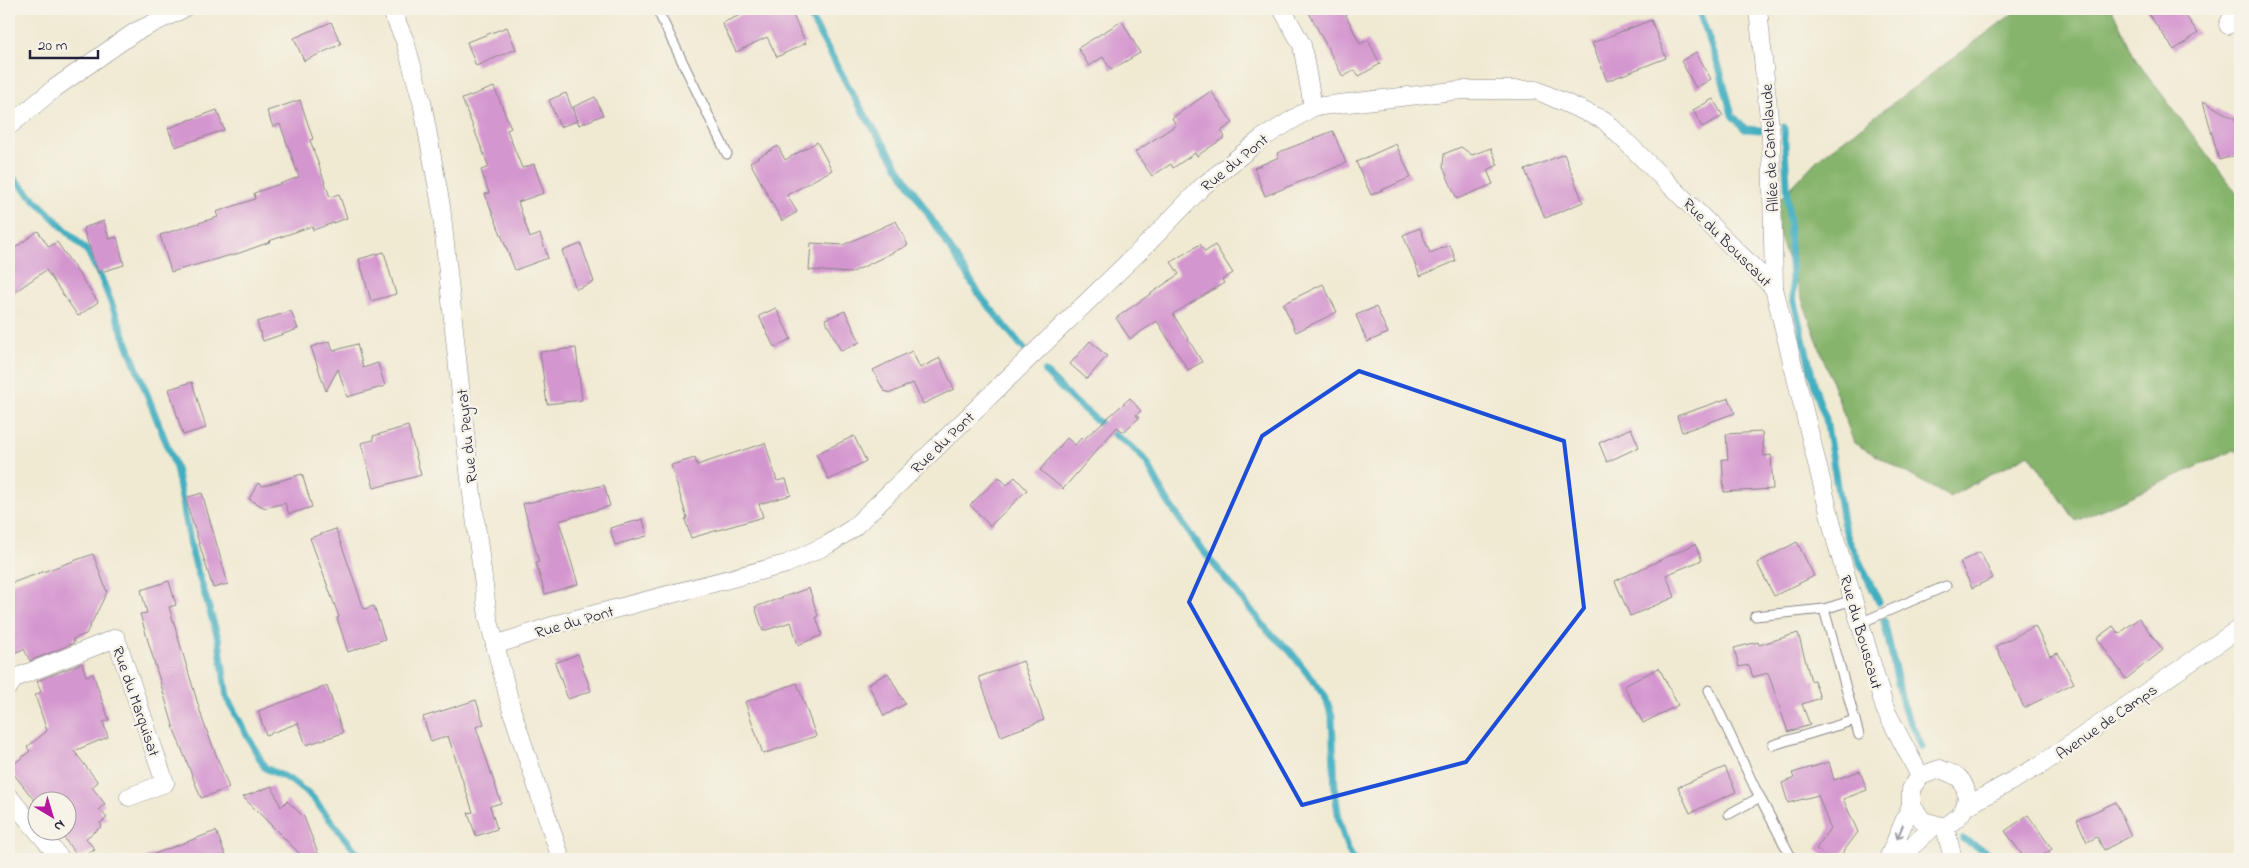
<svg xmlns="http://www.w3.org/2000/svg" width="2249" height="868" viewBox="0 0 2249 868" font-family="'Indie Flower',sans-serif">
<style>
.forest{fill:#86b46c;stroke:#546b54}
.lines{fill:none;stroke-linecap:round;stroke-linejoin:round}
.stream{stroke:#43afc1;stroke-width:7}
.building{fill:#d496cf}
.service-casing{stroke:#898687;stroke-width:11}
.minor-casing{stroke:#898687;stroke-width:19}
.service{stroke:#fff;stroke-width:9}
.minor{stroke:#fff;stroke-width:18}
.oneway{stroke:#9c9ca7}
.marked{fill:none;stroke:#1d4ed8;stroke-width:4;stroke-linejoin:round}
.labels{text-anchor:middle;stroke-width:5;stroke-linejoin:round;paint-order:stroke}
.street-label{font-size:16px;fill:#22223b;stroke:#f7f3e8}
</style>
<rect width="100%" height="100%" fill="#f7f3e8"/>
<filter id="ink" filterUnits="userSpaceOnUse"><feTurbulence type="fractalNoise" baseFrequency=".02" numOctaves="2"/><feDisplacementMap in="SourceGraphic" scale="10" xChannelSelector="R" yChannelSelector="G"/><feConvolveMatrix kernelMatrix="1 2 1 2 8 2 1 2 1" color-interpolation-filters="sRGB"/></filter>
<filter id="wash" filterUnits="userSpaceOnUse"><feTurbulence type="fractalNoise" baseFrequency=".0096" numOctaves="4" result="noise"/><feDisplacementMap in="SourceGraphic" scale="20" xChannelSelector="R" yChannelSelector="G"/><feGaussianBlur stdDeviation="1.12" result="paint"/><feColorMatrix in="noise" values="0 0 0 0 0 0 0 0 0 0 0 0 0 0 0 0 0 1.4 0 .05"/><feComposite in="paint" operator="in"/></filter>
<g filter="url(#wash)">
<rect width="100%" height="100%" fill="#f0ead3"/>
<!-- forest -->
<path class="forest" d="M2019,9h93l24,51 104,138v255l-6,-3 -158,71 -47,-67 -80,43 -95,-54 -84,-233 48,-51z"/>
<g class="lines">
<!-- stream -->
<g class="stream">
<path d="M806,9l52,95 123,193 43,52"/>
<path d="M1698,9l22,61 12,45 13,14 15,1"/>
<path d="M1784,127l9,171 24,97 9,24 17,103 5,16 31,64"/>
<path d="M9,174l79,78 15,30 73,186 17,88 26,85 8,57 38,70 24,11 23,18 50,62"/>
<path d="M1045,372l29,29 29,25 30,22 13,13 20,38 26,38 76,94 22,20 35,45 7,20 3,76 4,28 8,27 6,12"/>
<path d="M1884,621l20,88 18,38"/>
<path d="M1963,839l22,12 6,8"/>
</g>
</g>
<g id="blocks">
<!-- building -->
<g class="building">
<path d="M754,9h36l16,34 -29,14 -10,-20 -31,15 -14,-29z"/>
<path d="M1307,9h36l17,35 8,-4 12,24 -21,12 -4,-6 -12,7z"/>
<path d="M2145,9h36l17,24 -24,17z"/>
<path d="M1651,20l15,38 -59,23 -15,-38z"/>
<path d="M1122,21l18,32 -29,17 -8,-13 -14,9 -11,-18z"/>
<path d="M331,22l10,22 -37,17 -10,-23z"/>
<path d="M507,27l9,22 -40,17 -9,-24z"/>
<path d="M1696,52l15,27 -15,9 -15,-27z"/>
<path d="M494,87l17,41 -4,2 15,38 12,-4 10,29 -26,9 12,36 10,-4 8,24 -33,12 -30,-76 4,-1 -8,-23 8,-3 -27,-68z"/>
<path d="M1211,91l22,32 -12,8 4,6 -28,19 -2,-3 -22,15 -2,-4 -19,12 -17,-24 41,-27 -4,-7z"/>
<path d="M566,93l11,28 -17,6 -11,-27z"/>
<path d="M595,97l8,18 -24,10 -6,-18z"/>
<path d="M1713,99l10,17 -21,11 -9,-17z"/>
<path d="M300,100l13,39 -3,1 20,57 9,-3 8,24 -34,12 -1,-4 -43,15 1,1 -39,14v-1l-60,17 -11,-37 58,-18 -2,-5 39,-13 -1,-6 45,-16 -19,-53 -7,3 -6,-16z"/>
<path d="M2203,101l32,18 5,21v14l-21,6z"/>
<path d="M217,110l7,20 -49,17 -7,-19z"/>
<path d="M1333,131l13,32 -81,33 -11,-28 25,-11 -2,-4z"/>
<path d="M817,142l15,28 -45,25 10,17 -15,9 -32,-59 28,-16 7,14z"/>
<path d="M1396,144l15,33 -40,18 -15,-33z"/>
<path d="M1461,147l11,8 19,-7 7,17 -11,5 6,14 -36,15 -14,-32 1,-13z"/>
<path d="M1564,154l19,48 -38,16 -20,-48z"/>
<path d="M104,221l5,18 8,-2 7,28 -26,8 -15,-45z"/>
<path d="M896,221l12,24 -57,28 -42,-3 2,-27 32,2z"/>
<path d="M1420,228l10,25 20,-8 6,16 -36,15 -17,-41z"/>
<path d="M38,231l11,16 8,-5 41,60 -20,14 -32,-46 -37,26v-44z"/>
<path d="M581,244l13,38 -18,7 -14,-38z"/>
<path d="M1200,244l5,8 10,-7 18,28 -11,7 2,3 -51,31 29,48 -14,8 -31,-49 -27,18 -14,-21 63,-44 -8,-12z"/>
<path d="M384,252l12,42 -25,7 -12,-42z"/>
<path d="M1323,284l14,28 -41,20 -13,-28z"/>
<path d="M1376,307l12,26 -21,9 -11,-27z"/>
<path d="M776,308l15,31 -17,8 -15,-31z"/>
<path d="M291,311l7,18 -35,12 -6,-19z"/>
<path d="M845,311l15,31 -19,9 -16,-32z"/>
<path d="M330,341l3,10 24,-7 6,24 15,-5 7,23 -38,11 -9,-28 -12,22 -15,-44z"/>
<path d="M1090,341l17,15 -20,23 -17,-15z"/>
<path d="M576,348l6,52 -35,4 -7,-52z"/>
<path d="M912,351l8,17 20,-10 14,31 -31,15 -10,-21 -22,10 -7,-2 -11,-21z"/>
<path d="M192,382l14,46 -23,7 -14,-46z"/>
<path d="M1130,398l11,13 -5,4 3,3 -16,14 -6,-5 -54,62 -23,-19 27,-32 8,7 7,-8 2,2z"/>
<path d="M1729,398l6,15 -53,19 -5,-16z"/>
<path d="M408,426l13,49 -47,13 -13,-45 13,-3 -1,-4z"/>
<path d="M1631,428l8,19 -32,15 -8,-19z"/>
<path d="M1762,432l2,24 7,-1 2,34 -49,3 -2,-33h6l-2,-25z"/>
<path d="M854,436l12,25 -37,19 -13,-26z"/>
<path d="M765,443l12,38 9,-2 5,16 -32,9 4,13 -72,21 -6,-19 2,-1 -16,-53 24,-7 2,7z"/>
<path d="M302,474l10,33 -23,7 -4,-11 -20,5 -16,-9 9,-16 5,3z"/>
<path d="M999,477l8,8 8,-8 12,13 -37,36 -20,-21z"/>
<path d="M604,485l6,21 -51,15 19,63 -33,10 -9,-31 3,-1 -16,-58z"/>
<path d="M202,493l26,91 -15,4 -28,-90z"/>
<path d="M643,519l4,17 -32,9 -5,-17z"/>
<path d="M336,529l28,80 10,-3 11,33 -37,13 -11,-34 2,-1 -29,-79z"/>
<path d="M1797,542l17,34 -40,20 -17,-33z"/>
<path d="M1695,544l7,16 -36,15 9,22 -45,19 -15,-35z"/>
<path d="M1980,552l13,26 -21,10 -12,-26z"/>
<path d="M93,554l14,38 -21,42 -13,5 1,4 -44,18 -6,-12 -15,6v-71z"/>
<path d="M169,581l7,24 -7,2 34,114 26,67 -28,10 -26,-66 -35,-118 7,-1 -6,-23z"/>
<path d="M809,588l9,28 -2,1 6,18 -24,10 -7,-23 -28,9 -8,-24z"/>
<path d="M2139,618l24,32 -37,29 -29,-41 16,-12 6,8z"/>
<path d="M2035,626l15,30 8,-3 16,30 -50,25 -28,-62z"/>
<path d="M1798,633l13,48 3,-1 6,18 -18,6 8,21 -22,7 -20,-59 -15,4 -4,-12 -10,2 -5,-19 24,-6 1,3z"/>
<path d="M578,654l13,37 -23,8 -13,-36z"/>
<path d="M1023,661l21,59 -43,16 -22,-59z"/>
<path d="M82,663l4,13 7,-2 16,46 -6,2 5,15 -34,14 24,31 -6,5 13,17 -6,5 8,9 -7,5 2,3 -16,12 9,12 -17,7 -20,-27h10v-30h-30v5l-29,-37 21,-17 -3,-4 20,-16 -12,-36 6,-3 -4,-11z"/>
<path d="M1659,668l19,37 -35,18 -19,-37z"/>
<path d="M888,673l17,31 -21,12 -16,-32z"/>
<path d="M797,683l19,53 -53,18 -18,-52z"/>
<path d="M327,686l16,47 -37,12 -8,-22 -32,12 -8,-24z"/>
<path d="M476,700l8,24 -8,3 25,76 -11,3 7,23 -21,7 -8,-23 5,-1 -25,-76 -17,6 -8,-25z"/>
<path d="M1829,762l5,18 26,-9 7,19 -24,9 15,33 -20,27h-8l-14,-10 14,-21 -12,-33 -30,8 -6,-20 12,-5 -2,-5z"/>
<path d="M1725,767l11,25 -46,21 -12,-26z"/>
<path d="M272,786l9,21 6,-6 17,16 14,36 -14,5 -61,-61z"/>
<path d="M2116,802l15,34 -27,14 -7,-13 -10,5 -10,-22z"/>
<path d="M2028,815l24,34 -14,10h-13l-20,-28z"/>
<path d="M216,831l11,28h-81v-2z"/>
</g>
</g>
</g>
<g filter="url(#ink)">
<use href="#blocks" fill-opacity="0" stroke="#898687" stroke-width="1"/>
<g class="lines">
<!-- service casing -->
<g class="service-casing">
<g id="service">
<path d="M657,9l70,145"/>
<path d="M1853,600l-29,9 35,126"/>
<path d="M1755,616l69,-7"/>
<path d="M1860,623l86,-37"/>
<path d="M1709,690l46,98 37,71"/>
<path d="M1773,745l82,-25"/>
<path d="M1729,814l31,-17"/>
</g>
</g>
<!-- minor casing -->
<g class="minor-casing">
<g id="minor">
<path d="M391,9l14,32 17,61 19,104 28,265 19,146 24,94 49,148"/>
<path d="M1282,9l20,36 11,62 149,-17h74l68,30 170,168 62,253 49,168 35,67"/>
<path d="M1758,9l13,129 3,150"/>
<path d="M2228,25l8,-16"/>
<path d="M9,126l46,-38 80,-56 48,-23"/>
<path d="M495,645l66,-22 225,-59 43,-20 24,-16 296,-286 54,-56 58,-47 52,-32"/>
<path d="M9,686l6,-8 101,-40 49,145 -36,14"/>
<path d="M1940,769c6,3 14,5 19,9 4,4 6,9 7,14 3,18 -8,26 -21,35l-22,-6 -12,-16v-16l9,-13z"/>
<path d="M9,797l52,62"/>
<path d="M1967,806l75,-42 198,-136"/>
<path d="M1945,827l8,32"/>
<path d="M1888,859l23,-54"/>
<path d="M1898,859l36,-33"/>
</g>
</g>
<!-- service -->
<use href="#service" class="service"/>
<!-- minor -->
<use href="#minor" class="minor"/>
</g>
<!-- one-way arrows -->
<defs><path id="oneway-shaft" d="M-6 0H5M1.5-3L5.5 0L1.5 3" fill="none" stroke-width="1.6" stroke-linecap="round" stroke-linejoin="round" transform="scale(1.25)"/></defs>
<use class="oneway" href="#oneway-shaft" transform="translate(1900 832) rotate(113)"/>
</g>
<!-- marked area -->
<path class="marked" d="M1359,371l205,70 20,167 -118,154 -164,43 -113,-203 73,-166z"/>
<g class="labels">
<!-- street labels -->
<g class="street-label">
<text transform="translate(1769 148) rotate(-93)" y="6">Allée de Cantelaude</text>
<text transform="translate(1234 162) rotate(-39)" y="6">Rue du Pont</text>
<text transform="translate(1728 242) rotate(45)" y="6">Rue du Bouscaut</text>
<text transform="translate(466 436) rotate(-96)" y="6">Rue du Peyrat</text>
<text transform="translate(942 442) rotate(-44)" y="6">Rue du Pont</text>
<text transform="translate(574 621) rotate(-16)" y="6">Rue du Pont</text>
<text transform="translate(1862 632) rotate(74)" y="6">Rue du Bouscaut</text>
<text transform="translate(137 701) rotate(71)" y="6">Rue du Marquisat</text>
<text transform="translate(2106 721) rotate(-35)" y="6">Avenue de Camps</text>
</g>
</g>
<!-- margin -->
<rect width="2249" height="868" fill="none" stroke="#f7f3e8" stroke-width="30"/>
<!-- north arrow -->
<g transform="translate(52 816) rotate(142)"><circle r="24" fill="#f7f3e8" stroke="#a29fa3"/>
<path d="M0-4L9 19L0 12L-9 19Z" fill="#b5179e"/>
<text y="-8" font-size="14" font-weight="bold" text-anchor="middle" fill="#22223b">N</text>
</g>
<!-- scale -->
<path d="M30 50v8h68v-8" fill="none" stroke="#22223b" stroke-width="2.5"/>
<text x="38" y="50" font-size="15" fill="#22223b" stroke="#f7f3e8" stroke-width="4" paint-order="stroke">20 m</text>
</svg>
